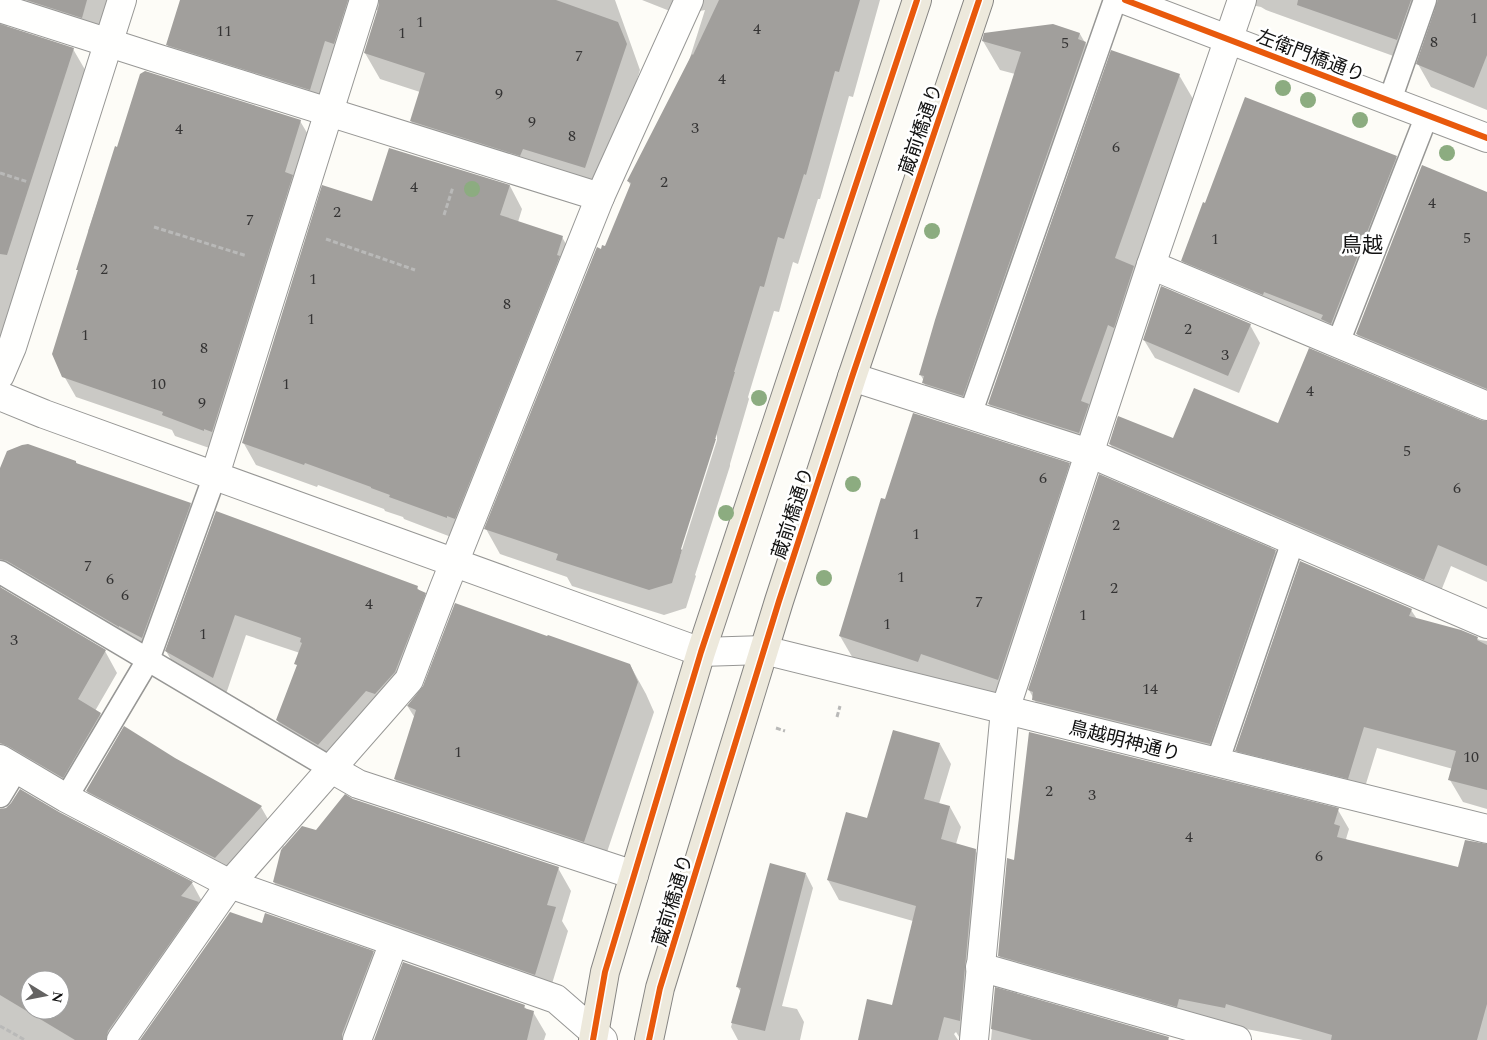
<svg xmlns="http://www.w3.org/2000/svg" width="1487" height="1040" viewBox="0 0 1487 1040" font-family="Spectral,'Noto Sans JP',serif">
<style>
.shadow{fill:#0003;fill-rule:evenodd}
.building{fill:#a19f9c;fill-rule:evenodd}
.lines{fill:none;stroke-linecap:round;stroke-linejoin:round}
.service-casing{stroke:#979795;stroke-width:25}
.minor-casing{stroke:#979795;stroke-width:30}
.tertiary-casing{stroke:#979795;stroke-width:30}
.primary-casing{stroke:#858482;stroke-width:30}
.path{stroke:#b9b9b8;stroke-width:3;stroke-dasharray:5 2.5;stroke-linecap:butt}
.service{stroke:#fffffe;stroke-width:22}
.minor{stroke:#fffffe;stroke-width:28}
.tertiary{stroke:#fffffe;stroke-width:28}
.primary{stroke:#ede9dc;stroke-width:28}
.cycleway-casing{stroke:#fff;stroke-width:9}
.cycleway{stroke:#e8590c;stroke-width:6}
.tree{fill:#8cac80}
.labels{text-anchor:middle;stroke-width:5;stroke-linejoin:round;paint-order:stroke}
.number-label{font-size:16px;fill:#353434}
.street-label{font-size:19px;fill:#111;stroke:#fff}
.quarter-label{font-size:21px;fill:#111;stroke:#fff}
</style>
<rect width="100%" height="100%" fill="#fdfcf7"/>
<!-- shadow -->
<g class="shadow">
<path d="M0,0h112l-13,48 -84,-25 -10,4 68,22 18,31 -91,273z"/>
<path d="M181,0h434l25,70 -40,123 -174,-47 -15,-25 9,-29 -40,-13 -15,-26 13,-43h-3l-51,105 -142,-45 -15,-26z"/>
<path d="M642,0h238l-27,97 -4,-1 -29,103h-2l-20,65 -5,-2 -14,50 -5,-1 -26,86 1,2 -19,65v2l-35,109 1,1 -10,32 -22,7 -92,-29 -5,-9 -67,-23 -14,-25 116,-278 4,-4 25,-61 -3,-5 60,-117 17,-54 -10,2 -5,7zM717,434v6l-37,116 -2,-1z"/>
<path d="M1228,0h259v110l-56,-23 -13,-23 19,-56 -8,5 -19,49 -144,-52 -5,-3z"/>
<path d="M1080,34l22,38 -123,352 -39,-12 -16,-29v-2l-4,-7 95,-300 -15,-4 -17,-29z"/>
<path d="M1179,75l17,29 -100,358 -90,-29 -17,-29z"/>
<path d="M300,121l12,20 -97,309 -40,-14 -3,-6 -96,-33 -12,-21 15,-104 -2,-3 12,-36 -1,-2 28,-83z"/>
<path d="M1396,157l14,23 -65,166 -149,-62 -14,-24z"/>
<path d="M510,186l12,23 -4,13 44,15 13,23 -116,280 -55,-21 -1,-2 -18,-6 -1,-2 -66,-24 -1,2 -61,-22 -13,-23 130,-240z"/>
<path d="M1487,193v212l-117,-49 -13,-22z"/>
<path d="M1250,325l10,18 -21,50 -84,-35 -11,-18z"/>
<path d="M1481,422h6v160l-36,-16 -14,35 -314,-135 -13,-22 64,-4 104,-15z"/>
<path d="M76,462l1,2 113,40 13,21 -49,134 -147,-77 -6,5 -1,2 105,62 12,22 -22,38 5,3 13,22 -38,63 -34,-31 -41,-24v-273z"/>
<path d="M1069,464l17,31 -70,215 -158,-43 -18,-31z"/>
<path d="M217,513l200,74 3,5 5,2 11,20 -29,78 -77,73 -41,-24 -12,-21 21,-54 -2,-3 4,-10 -54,-18 -21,62 -47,-25 -12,-21z"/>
<path d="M1275,551l15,25 -66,193 -176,-44 -19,-35z"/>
<path d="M1411,610l6,9 43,12 20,9 7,1v168l-24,-7 -13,-22 3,-11 -76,-21 -16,52 -112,-28 -13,-22z"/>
<path d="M630,665l16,29 8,18 -53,158 -190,-62 -16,-29 20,-61 -7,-11 17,-21z"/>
<path d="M940,744l11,20 -12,40 11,3 11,20 -5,17 19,6 12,19 -26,171 -5,-8 -2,2 4,6h-99l34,-33 20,-86 -74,-21 -11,-20 40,-60z"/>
<path d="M174,759l87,48 23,40 32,-16 36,-31 206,68 13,23 -9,30 6,10 -20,66 -261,-92 -13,-23 9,-37 -46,51 -128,-67 -22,-38z"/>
<path d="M1338,810l11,19 -3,10 2,2 111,28 28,-3v174h-184l-113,-22 -180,-43 -11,-20 16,-94z"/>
<path d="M58,813l134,70 12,22 -75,135h-129v-215zM30,980h30v30h-30z"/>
<path d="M806,874l7,14 -31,118 15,3 7,13 -4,18h-62l-7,-13 10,-35 -4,-6z"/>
<path d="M263,925l110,27 13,22 -25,66h-219z"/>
<path d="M996,989l172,49 1,2h-178z"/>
<path d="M524,1006l3,4 6,2 13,22 -2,6h-169z"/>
</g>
<!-- building -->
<g class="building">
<path d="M26,0h61l-5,18z"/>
<path d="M180,0h168l-14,44 -9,-3 -15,49 -144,-45z"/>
<path d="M379,0h177l62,22 9,22 -42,124 -62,-19 -3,7 -110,-35 15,-48 -61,-20 15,-48z"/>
<path d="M719,0h141l-21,72 -4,-1 -29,104 -2,-1 -20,65 -6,-2 -14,50 -4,-1 -26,86h1l-20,67h1l-35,110 1,1 -10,33 -23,7 -93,-30 2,-6 -74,-25 113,-282 4,2 1,-4 3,1 26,-63 -4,-2 65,-127 1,1z"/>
<path d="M1298,0h113l-14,40 -100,-35z"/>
<path d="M1438,0h49v55l-13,33 -58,-24z"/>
<path d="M0,24l74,24 -67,207 -7,-1z"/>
<path d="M1053,24l27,9 -2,6 8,3 -123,354 -41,-13 2,-7 -5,-1 16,-55 86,-268 -39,-11 2,-8z"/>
<path d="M1111,50l69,24 -65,184 19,8 -20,62 -6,-3 -27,76 8,3 -10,29 -91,-29z"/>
<path d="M145,71l156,49 -16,52 8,3 -81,257 -8,-3v2l-42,-16 1,-3 -101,-35 -10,-23 26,-84h-2l39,-124 2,1 23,-73z"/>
<path d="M1245,97l152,59 -66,168 -10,-5 2,-4 -59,-23 -1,3 -82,-34 22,-59 2,1z"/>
<path d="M389,148l121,37 -10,30 63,21 -6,19 3,1 -105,263 -8,-3v2l-58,-21 1,-2 -19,-7v-1l-66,-24 -1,2 -62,-22 80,-258 50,16z"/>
<path d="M1422,165l65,27v197l-131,-55z"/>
<path d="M1161,286l90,38 -23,52 -85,-36z"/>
<path d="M1309,348l172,72 6,1v145l-49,-21 -14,35 -315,-136 9,-28 55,22 21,-50 84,35z"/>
<path d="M913,413l157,50 -72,217 -77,-26 -3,8 -79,-26 42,-138 4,1z"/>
<path d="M28,444l48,17v2l115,40 -49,135 -23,-12v1l-112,-66 -7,-2v-91l7,-17 15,-6z"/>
<path d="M1099,474l177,76 -66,194 -178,-44 1,-8 -5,-2z"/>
<path d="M216,511l202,75 -1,3 9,4 -31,79 -20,22 -9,-3 -48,54 -42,-25 21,-55 -3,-1 8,-21 -2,-1 1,-4 -66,-23 -22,63 -48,-27z"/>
<path d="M1300,561l112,48 -3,7 52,14 17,7 -1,3 10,5v145l-39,-10 8,-29 -92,-24 -16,52 -113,-28z"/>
<path d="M0,587l106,63 -28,49 23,14 -38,65 -55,-32 -8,-3z"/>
<path d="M455,603l92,33 1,-1 82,29 8,18 -54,160 -190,-63 22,-69 -9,-4 16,-20z"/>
<path d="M124,726l51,32 87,48 -47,52 -129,-67z"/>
<path d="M893,730l47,13 -16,56 26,7 -9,33 35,10 -16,172 -16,-4 -6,23h-80l9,-41 25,6 24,-99 -89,-26 19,-68 21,6z"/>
<path d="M1029,732l310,76 -5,16 6,2 -3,11 121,30 7,-27 22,4v160l-10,36h-146l1,-5 -106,-31 -1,4 -46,-9 -2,8 -179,-51 9,-98 7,2z"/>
<path d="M20,789l39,23 134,70 -12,14 18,6 -91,129 -2,9h-31l-75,-45v-186l6,-1 5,-5zM30,980h30v30h-30z"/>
<path d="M345,794l8,5 206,68 -12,38 9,2 -21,68 -262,-93 8,-32 21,-24 14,4z"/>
<path d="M770,863l36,10 -41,158 -34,-8 10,-35 -5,-1z"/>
<path d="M230,912l32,11 3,-10 109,38 -32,83v6h-202z"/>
<path d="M403,962l122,43 -1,3 10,3 -7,29h-153z"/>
<path d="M995,987l174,50 -1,3h-136l-41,-11z"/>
</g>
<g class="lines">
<!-- service casing -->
<g class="service-casing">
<g id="service">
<path d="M1390,100l35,-100"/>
<path d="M1338,343l89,-228"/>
<path d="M970,415l145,-415"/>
<path d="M0,572l332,197"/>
<path d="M1217,763l76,-222"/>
<path d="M0,796l17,-28"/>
<path d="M66,798l82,-138 67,-185"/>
</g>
</g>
<!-- minor casing -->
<g class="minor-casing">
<g id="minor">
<path d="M0,8l153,49 447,140"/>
<path d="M1151,265l336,141"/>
<path d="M0,375l12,-28 110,-347"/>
<path d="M852,377l237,76 398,171"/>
<path d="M0,396l44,18 657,238 63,-2 723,179"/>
<path d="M215,475l149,-475"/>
<path d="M0,759l66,39 164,86 326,115 47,41"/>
<path d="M332,769l26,15 276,91"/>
<path d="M980,967l257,73"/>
<path d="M121,1040l109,-156 179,-204 35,-92 156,-391 89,-197"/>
<path d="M357,1040l37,-98"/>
<path d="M974,1040l31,-330 146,-445 91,-265"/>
</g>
</g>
<!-- tertiary casing -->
<g class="tertiary-casing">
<path id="tertiary" d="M1125,0l362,138"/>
</g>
<!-- primary casing -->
<g class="primary-casing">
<g id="primary">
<path d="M593,1040l12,-68 96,-320 216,-652"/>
<path d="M649,1040l11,-52 119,-387 73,-224 127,-377"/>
</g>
</g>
<!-- path -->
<g class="path">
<path d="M0,173l28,9"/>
<path d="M444,215l9,-28"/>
<path d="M154,227l93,29"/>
<path d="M326,239l89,31"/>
<path d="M837,717l3,-11"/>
<path d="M776,728l9,3"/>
<path d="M0,1026l25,14"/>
</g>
<!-- service -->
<use href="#service" class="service"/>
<!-- minor -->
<use href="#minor" class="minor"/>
<!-- tertiary -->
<use href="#tertiary" class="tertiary"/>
<!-- primary -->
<use href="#primary" class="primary"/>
<!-- cycleway casing -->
<g class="cycleway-casing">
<g id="cycleway">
<path d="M1125,0l362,138"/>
<path d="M593,1040l12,-68 96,-320 216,-652"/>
<path d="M649,1040l11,-52 119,-387 73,-224 127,-377"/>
</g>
</g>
<!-- cycleway -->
<use href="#cycleway" class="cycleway"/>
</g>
<!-- trees -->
<g class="tree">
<circle cx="1283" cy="88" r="8"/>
<circle cx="1308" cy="100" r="8"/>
<circle cx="1360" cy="120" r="8"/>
<circle cx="1447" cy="153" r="8"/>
<circle cx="472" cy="189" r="8"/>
<circle cx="932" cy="231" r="8"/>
<circle cx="759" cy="398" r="8"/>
<circle cx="853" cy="484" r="8"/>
<circle cx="726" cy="513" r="8"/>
<circle cx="824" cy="578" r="8"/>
</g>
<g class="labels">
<!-- number labels -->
<g class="number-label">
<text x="1474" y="23">1</text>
<text x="420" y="27">1</text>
<text x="757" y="34">4</text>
<text x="224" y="36">11</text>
<text x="402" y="38">1</text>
<text x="1434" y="47">8</text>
<text x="1065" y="48">5</text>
<text x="579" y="61">7</text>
<text x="722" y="84">4</text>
<text x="499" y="99">9</text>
<text x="532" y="127">9</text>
<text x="695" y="133">3</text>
<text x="179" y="134">4</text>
<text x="572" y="141">8</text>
<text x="1116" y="152">6</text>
<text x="664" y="187">2</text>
<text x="414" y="192">4</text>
<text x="1432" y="208">4</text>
<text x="337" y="217">2</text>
<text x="250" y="225">7</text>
<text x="1467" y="243">5</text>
<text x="1215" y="244">1</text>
<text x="104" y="274">2</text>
<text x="313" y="284">1</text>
<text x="507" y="309">8</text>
<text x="311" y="324">1</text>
<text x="1188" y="334">2</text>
<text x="85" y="340">1</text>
<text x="204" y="353">8</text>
<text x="1225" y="360">3</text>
<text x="158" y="389">10</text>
<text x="286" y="389">1</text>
<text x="1310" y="396">4</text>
<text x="202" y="408">9</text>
<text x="1407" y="456">5</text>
<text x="1043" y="483">6</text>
<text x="1457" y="493">6</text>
<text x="1116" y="530">2</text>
<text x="916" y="539">1</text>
<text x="88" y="571">7</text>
<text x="901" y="582">1</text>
<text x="110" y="584">6</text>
<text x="1114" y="593">2</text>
<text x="125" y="600">6</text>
<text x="979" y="607">7</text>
<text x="369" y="609">4</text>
<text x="1083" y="620">1</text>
<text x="887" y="629">1</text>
<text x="203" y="639">1</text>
<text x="14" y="645">3</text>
<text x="1150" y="694">14</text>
<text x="458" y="757">1</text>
<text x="1471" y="762">10</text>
<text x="1049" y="796">2</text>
<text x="1092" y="800">3</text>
<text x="1189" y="842">4</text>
<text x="1319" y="861">6</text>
</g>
<!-- street labels -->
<g class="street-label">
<text transform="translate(1311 55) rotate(21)" y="7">左衛門橋通り</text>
<text transform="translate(920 129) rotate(-71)" y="7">蔵前橋通り</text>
<text transform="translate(792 513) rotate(-72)" y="7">蔵前橋通り</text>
<text transform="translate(1125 740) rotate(14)" y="7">鳥越明神通り</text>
<text transform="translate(672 900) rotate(-73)" y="7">蔵前橋通り</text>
</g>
<!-- quarter labels -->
<g class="quarter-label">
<text x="1362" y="252">鳥越</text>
</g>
</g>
<!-- north arrow -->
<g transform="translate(45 995) rotate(100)"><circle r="24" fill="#ffffff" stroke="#a0a0a0"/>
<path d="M0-4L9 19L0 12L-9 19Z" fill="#646362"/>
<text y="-8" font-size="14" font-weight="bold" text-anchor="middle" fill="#111111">N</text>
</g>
</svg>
